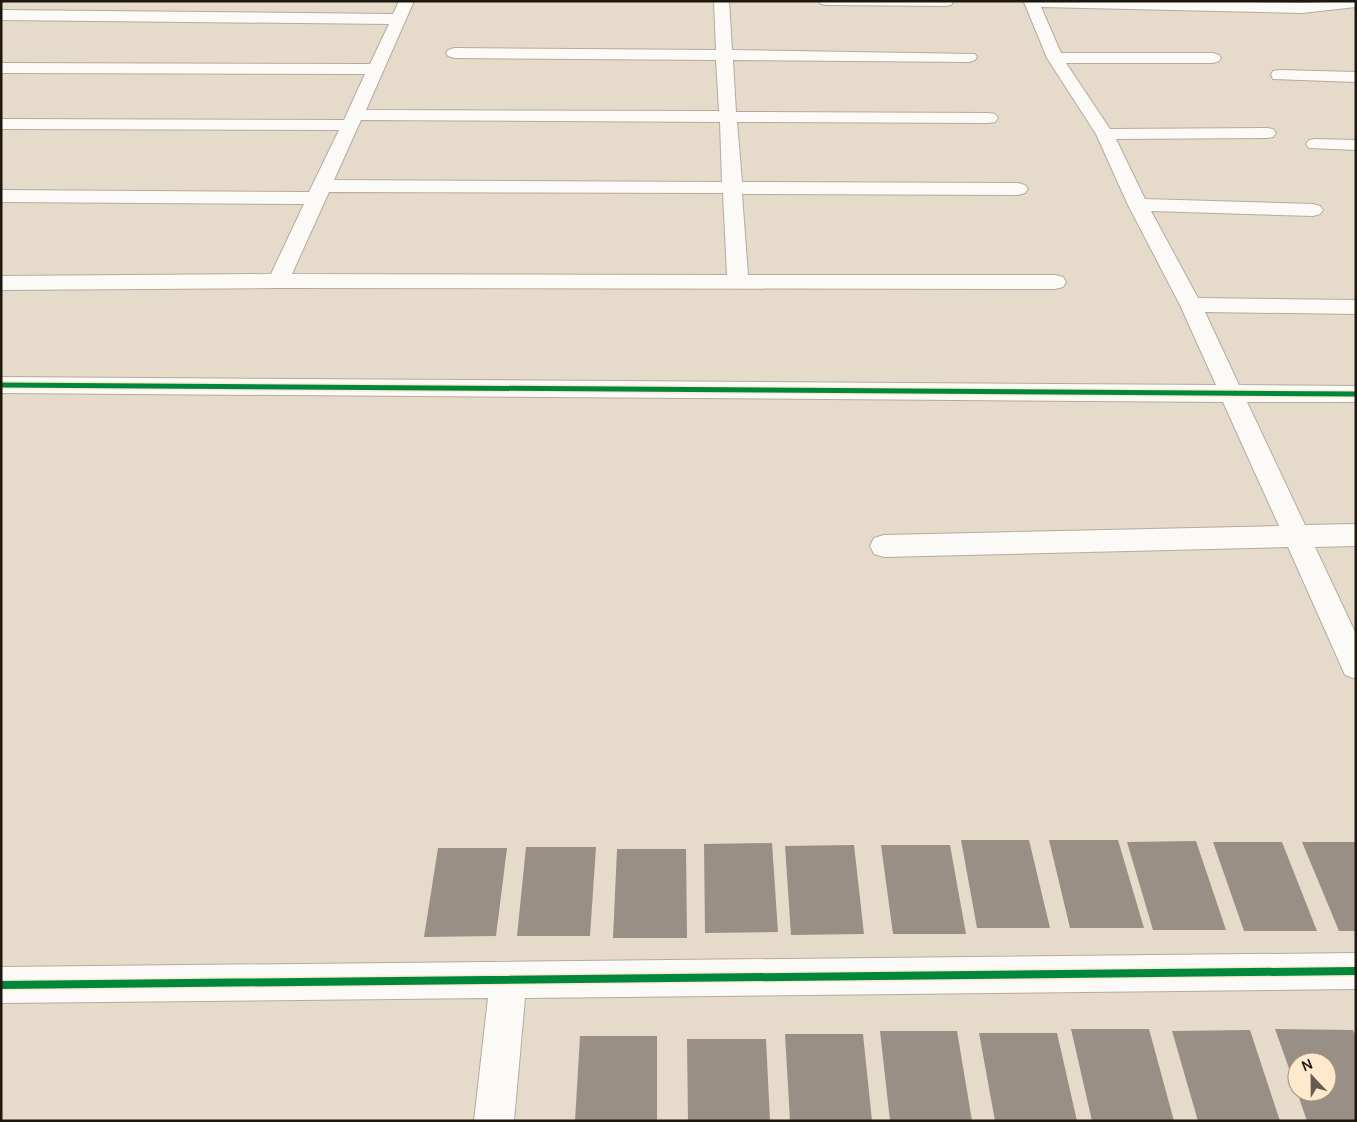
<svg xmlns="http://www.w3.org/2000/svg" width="1357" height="1122" viewBox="0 0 1357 1122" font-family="Manrope,sans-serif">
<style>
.building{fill:#989085}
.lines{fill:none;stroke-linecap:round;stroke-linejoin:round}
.minor-casing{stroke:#b3ab9f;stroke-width:2}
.minor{fill:#fbfaf7;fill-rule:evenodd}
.cycleway-far1-casing{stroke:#fee9cd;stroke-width:8}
.cycleway-casing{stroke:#fee9cd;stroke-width:11}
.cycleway-far1{stroke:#00873e;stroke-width:5}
.cycleway{stroke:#00873e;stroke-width:8}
</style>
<rect width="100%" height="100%" fill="#e6dbcb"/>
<!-- building -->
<g class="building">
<path d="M961,840h68l21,88h-73z"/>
<path d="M1049,840h69l26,88h-74z"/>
<path d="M1196,841l30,89h-73l-26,-88z"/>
<path d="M1213,842h69l35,89h-73z"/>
<path d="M1302,842h54v89h-17z"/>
<path d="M772,843l6,89 -73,1 -1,-89z"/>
<path d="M854,845l10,89 -73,1 -6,-89z"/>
<path d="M881,845h69l16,89h-73z"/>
<path d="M526,847h70l-6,89h-73z"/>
<path d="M438,848h69l-11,88 -72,1z"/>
<path d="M617,849h69l1,89h-74z"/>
<path d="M1071,1029h78l25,92h-82z"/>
<path d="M1275,1029l78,1 3,7v84h-49l-10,-29h30v-30h-30v29z"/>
<path d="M1250,1030l30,91h-82l-26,-90z"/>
<path d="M880,1031h77l15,90h-82z"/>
<path d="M979,1033h78l20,88h-82z"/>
<path d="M785,1034h78l9,87h-82z"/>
<path d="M580,1036h77v85h-82z"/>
<path d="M687,1039h79l4,82h-82z"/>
</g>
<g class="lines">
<!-- minor casing -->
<g class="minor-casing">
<g id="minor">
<path d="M399,1h15l-48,109 353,1 -3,-51 -262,-2 -6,-2 -2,-3 2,-3 6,-2 262,2 -2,-49h15l3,49 243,4 2,3 -2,3 -6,2 -236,-2 3,52 253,1 6,1 3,4 -3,4 -6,1 -252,-1 5,60 276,1 7,2 3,4 -3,4 -7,2 -276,-1 6,81h307l8,2 3,5 -3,5 -8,2 -777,-1 -277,2v-14l270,-2 33,-70 -303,-2v-12l308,2 30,-62 -338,-1v-10l343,1 21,-46 -364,-1v-10l369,1 19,-40 -388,-4v-10l392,4zM361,120l359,2 2,60 -388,-2zM329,192l394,1 4,82 -435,-1z"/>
<path d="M819,1h134v1l-2,3 -5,1 -120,-1 -5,-1z"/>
<path d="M1201,1l101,2 54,-2v6l-54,6 -261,-6 20,46h152l6,2 2,3 -2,3 -6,2h-147l44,66 157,-1 6,1 3,4 -3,4 -6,1 -151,1 29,60 168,5 7,2 3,4 -3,4 -7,2 -162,-5 47,87 158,2v14l-151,-2 34,73 117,1v16h-109l58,123 51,-1v22l-41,1 41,87v45l-11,-4 -57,-128 -404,10 -10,-3 -4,-8 4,-8 10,-3 395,-9 -56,-124 -1222,-9v-16l1215,8 -36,-80 -52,-100 -32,-71 -49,-76 -23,-56z"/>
<path d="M1279,70l77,2v10l-83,-3 -2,-4 2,-4z"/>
<path d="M1315,139l41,1v10l-47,-2 -3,-4 3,-4z"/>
<path d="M1356,953v36l-831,9 -11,123h-40l14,-123 -487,5v-36z"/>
</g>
</g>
<!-- minor -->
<use href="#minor" class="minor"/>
<!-- cycleway-far1 casing -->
<g class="cycleway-far1-casing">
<path id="cycleway-far1" d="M1,385l1355,9"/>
</g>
<!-- cycleway casing -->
<g class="cycleway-casing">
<path id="cycleway" d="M1,985l1355,-14"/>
</g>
<!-- cycleway-far1 -->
<use href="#cycleway-far1" class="cycleway-far1"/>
<!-- cycleway -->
<use href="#cycleway" class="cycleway"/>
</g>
<!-- border -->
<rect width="1357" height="1122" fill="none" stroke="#1e170d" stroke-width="5"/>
<!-- north arrow -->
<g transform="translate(1312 1077) rotate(338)"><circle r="24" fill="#fee9cd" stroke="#a49580"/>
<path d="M0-4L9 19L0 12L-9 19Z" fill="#645c50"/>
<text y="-8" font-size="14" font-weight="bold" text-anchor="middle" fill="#1e170d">N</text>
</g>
</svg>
